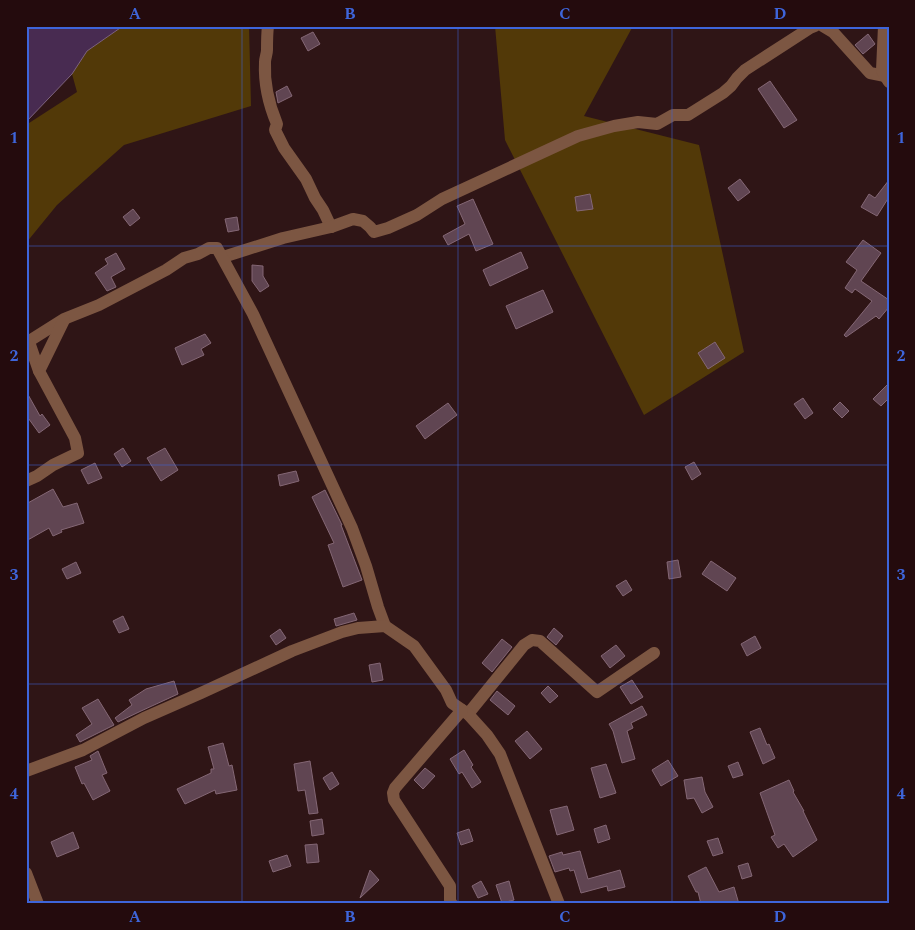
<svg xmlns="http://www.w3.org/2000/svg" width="915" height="930" viewBox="0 0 915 930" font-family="Spectral,serif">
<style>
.green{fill:#523908}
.water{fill:#482b51;stroke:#7d637e}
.building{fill:#604552;stroke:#846775}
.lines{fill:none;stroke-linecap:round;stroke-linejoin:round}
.minor{stroke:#7c5642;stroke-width:12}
.grid{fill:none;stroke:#3e65da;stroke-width:1;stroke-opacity:0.55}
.neatline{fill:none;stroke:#3e65da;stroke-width:2}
.grid-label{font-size:16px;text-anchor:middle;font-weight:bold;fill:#3e65da}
</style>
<rect width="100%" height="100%" fill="#2f1516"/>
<!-- green -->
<g class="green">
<path d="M123,26h126l2,80 -127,39 -67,60 -31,38v-118l51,-33 -5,-18 15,-23z"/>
<path d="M495,26h138l-49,90 115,29 45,207 -100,63 -139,-275z"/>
</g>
<!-- water -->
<path class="water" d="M26,26h97l-36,25 -15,23 -46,48z"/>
<!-- building -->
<g class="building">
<path d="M313,32l7,12 -12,7 -7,-13z"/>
<path d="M868,34l7,10 -12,10 -8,-9z"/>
<path d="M770,81l27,39 -13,8 -26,-39z"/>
<path d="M287,86l5,10 -14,7 -2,-11z"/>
<path d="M740,179l10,13 -12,9 -10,-13z"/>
<path d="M889,180v17l-12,19 -16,-9 8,-13 6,4z"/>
<path d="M590,194l3,15 -16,2 -2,-14z"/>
<path d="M473,199l20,45 -17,7 -7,-17 -21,11 -5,-9 22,-12 -8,-18z"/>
<path d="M133,209l7,9 -10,8 -7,-9z"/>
<path d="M237,217l2,13 -11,2 -3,-13z"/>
<path d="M863,240l18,13 -20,28 28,19v7l-10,12 -3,-3 -30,21 -2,-2 28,-34 -17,-12 -3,4 -7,-5 12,-18 -11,-8z"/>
<path d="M521,252l7,16 -38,18 -7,-16z"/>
<path d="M116,253l9,16 -14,8 5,10 -9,4 -12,-18 13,-9 -3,-5z"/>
<path d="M252,265l11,1v10l6,10 -9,6 -8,-11z"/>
<path d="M543,290l10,22 -37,17 -10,-23z"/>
<path d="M205,334l6,9 -10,6 3,6 -22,10 -7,-17z"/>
<path d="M715,342l10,16 -17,11 -10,-16z"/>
<path d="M889,383v15l-8,8 -8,-7z"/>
<path d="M26,391l14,25 2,-2 8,11 -11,8 -13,-18z"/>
<path d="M803,398l10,15 -8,6 -11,-15z"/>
<path d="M840,402l9,9 -7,7 -9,-9z"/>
<path d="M448,403l9,12 -32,24 -9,-13z"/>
<path d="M123,448l8,13 -9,6 -8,-13z"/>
<path d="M165,448l13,22 -17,11 -14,-23z"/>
<path d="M694,462l7,12 -9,6 -7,-13z"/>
<path d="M95,463l7,15 -14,6 -7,-14z"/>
<path d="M296,471l3,10 -19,5 -2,-11z"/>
<path d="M53,489l10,18 14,-4 7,20 -23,7 1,2 -9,4 -4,-8 -23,13v-37z"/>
<path d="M325,490l17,35h-1l21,55 -19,7 -15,-42 6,-2 -22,-46z"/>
<path d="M678,560l3,17 -12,2 -2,-17z"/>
<path d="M711,561l25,17 -9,13 -25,-17z"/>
<path d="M76,562l5,11 -14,6 -5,-10z"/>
<path d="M626,580l6,10 -9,6 -7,-10z"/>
<path d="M354,613l3,7 -21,6 -2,-7z"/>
<path d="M123,616l6,13 -10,4 -6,-12z"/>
<path d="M554,628l9,8 -7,9 -9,-8z"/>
<path d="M280,629l6,9 -10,7 -6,-9z"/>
<path d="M755,636l6,12 -14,8 -6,-12z"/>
<path d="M502,639l10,8 -20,25 -10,-9z"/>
<path d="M616,645l9,11 -15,12 -9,-12z"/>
<path d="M380,663l3,17 -11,2 -3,-17z"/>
<path d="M632,680l11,17 -12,7 -11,-17z"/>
<path d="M174,681l4,13 -37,17 -23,11 -3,-4 17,-13 -3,-5 17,-11z"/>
<path d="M548,686l10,10 -8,7 -9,-10z"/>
<path d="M497,691l18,15 -7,9 -18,-15z"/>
<path d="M98,699l16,26 -34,17 -4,-7 16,-11 -10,-16z"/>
<path d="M642,706l5,9 -16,8 2,5 -6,3 8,28 -13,4 -9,-32 -4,-7z"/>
<path d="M760,728l7,17 2,-1 6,14 -12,6 -13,-32z"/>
<path d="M527,731l15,18 -12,10 -15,-18z"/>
<path d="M223,743l6,23 3,-1 5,25 -21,4 -1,-4 -30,14 -8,-15 34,-16v-4h3l-6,-22z"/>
<path d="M464,750l9,15 -2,2 10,15 -9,6 -10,-16 -3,2 -9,-15z"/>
<path d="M98,751l9,22 -5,2 8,16 -17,9 -9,-17 -2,1 -7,-17 17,-7 -2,-4z"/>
<path d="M668,760l10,16 -17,10 -9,-16z"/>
<path d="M310,761l8,52 -9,1 -4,-24 -7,1 -4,-27z"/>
<path d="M738,762l5,13 -10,3 -5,-12z"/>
<path d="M606,764l10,29 -16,5 -9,-30z"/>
<path d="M425,768l10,8 -12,13 -9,-9z"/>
<path d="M332,772l7,12 -9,6 -7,-12z"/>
<path d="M702,777l3,15 8,15 -11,6 -8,-15 -7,1 -3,-19z"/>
<path d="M789,780l5,11 -1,1 11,19h-1l14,29 -24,17 -9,-13 -6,4 -7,-11 4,-2 -15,-42z"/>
<path d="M567,806l7,24 -17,5 -7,-25z"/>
<path d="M322,819l2,15 -12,2 -2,-15z"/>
<path d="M606,825l4,14 -12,4 -4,-14z"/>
<path d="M469,829l4,12 -12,4 -4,-12z"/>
<path d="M73,832l6,16 -22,9 -6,-15z"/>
<path d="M718,838l5,15 -10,3 -6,-15z"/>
<path d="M317,844l2,18 -12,1 -2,-18z"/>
<path d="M580,851l8,28 32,-9 5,17 -17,4 -1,-5 -26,7 -7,-23 -4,1 -1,-3 -14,4 -6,-16 13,-4 1,3z"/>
<path d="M287,855l4,11 -18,6 -4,-11z"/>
<path d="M748,863l4,13 -10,3 -4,-13z"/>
<path d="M706,867l13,25 15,-5 5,17h-38l-3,-12h-2l-8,-16z"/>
<path d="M370,870l9,10 -19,18z"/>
<path d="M481,881l7,13 -10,4 -6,-12z"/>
<path d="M509,881l5,19 -12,3 -6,-18z"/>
</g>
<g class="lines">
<!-- minor -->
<g class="minor">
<path d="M268,26c-1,8 -1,16 -1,24 0,4 -2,8 -2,12 -1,20 4,43 12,62l-2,6 9,18 22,31 9,19 8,12 8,17"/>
<path d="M823,26l10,6 37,41 15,3"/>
<path d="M884,26l-2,44 3,6 4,6"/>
<path d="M223,257l60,-19 48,-11 22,-8 10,2 7,6 4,5 14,-4 29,-13 25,-16 136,-63 36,-10 24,-4 19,2 16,-9h15l35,-22 8,-7 6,-8 8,-8 65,-42 5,-2"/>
<path d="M29,342l10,29"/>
<path d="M26,343l38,-24 35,-14 67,-35 18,-12 14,-4 11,-6h8l36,66 99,214 14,38 12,41 7,19"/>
<path d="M26,481l11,-5 16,-11 25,-12 -3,-15 -36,-67 25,-51"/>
<path d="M468,714l56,-69 8,-5 8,1 57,51 57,-39"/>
<path d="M26,771l57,-21 61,-32 57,-25 91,-42 50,-19 16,-4 27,-2 29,20 32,44 6,13 16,11 19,21 13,19 59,150"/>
<path d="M26,873l12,31"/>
<path d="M452,904l-2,-3v-15l-56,-86 -1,-7 2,-5 67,-78"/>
</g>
</g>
<!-- grid -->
<path class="grid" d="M242,26v878M458,26v878M672,26v878M26,246h863M26,465h863M26,684h863"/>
<!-- border -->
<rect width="915" height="930" fill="none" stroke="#240b0d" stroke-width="55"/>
<rect x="28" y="28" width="860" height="874" class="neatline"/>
<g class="grid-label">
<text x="135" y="19">A</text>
<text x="350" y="19">B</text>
<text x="565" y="19">C</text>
<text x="780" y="19">D</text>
<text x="14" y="143">1</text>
<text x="901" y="143">1</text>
<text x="14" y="361">2</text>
<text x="901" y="361">2</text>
<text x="14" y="580">3</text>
<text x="901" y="580">3</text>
<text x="14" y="799">4</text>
<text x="901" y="799">4</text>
<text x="135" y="922">A</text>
<text x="350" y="922">B</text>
<text x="565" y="922">C</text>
<text x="780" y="922">D</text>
</g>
</svg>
